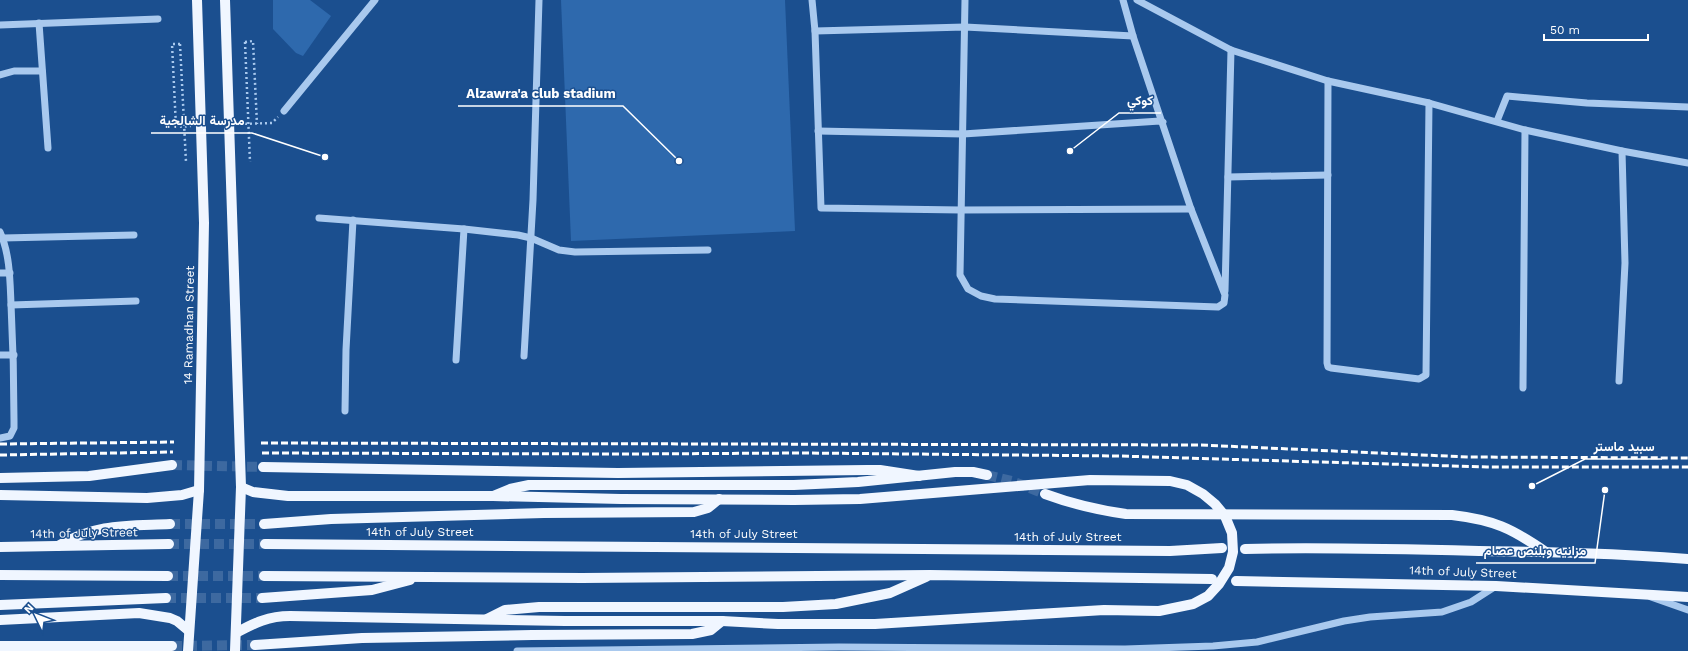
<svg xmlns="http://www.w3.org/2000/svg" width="1688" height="651" viewBox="0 0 1688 651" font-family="'Work Sans',Vazirmatn,sans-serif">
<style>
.green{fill:#2e69ad}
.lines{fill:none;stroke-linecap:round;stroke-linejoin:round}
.major-tunnel{stroke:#3d69a0;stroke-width:10;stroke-dasharray:10 5;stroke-linecap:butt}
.path{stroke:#a9c9ee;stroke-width:2.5;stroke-dasharray:2 3;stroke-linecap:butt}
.minor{stroke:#a9c9ee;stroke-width:7}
.major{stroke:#f0f6ff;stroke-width:10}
.rail{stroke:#fff;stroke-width:3;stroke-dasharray:7 3;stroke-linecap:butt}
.path-bridge{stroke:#a9c9ee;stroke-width:2.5;stroke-dasharray:2 3;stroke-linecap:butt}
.major-bridge{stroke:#f0f6ff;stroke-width:10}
.labels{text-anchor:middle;stroke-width:3;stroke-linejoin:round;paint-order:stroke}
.street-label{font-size:12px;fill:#fff;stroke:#1b4f8f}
.leader{fill:none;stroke:#fff;stroke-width:1.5}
.callout-dot{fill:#fff;stroke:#1b4f8f;stroke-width:1.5}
.callout-label{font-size:13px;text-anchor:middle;font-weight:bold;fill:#fff;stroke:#1b4f8f;stroke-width:3;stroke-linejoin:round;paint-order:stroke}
</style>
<rect width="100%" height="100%" fill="#1b4f8f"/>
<!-- green -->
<g class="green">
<path d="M273,0h37l21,16 -28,40 -7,-3 -23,-24z"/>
<path d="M561,0h224l10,231 -224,10z"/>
</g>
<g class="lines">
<!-- major-tunnel -->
<g class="major-tunnel">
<path d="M172,465l91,2"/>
<path d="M987,475l25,6 33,13"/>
<path d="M170,524h94"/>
<path d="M169,544h96"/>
<path d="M168,576h96"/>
<path d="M166,598h96"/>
<path d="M172,646l83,-1"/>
</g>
<!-- path -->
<g class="path">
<path d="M245,42l8,-1 4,83"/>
<path d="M180,44h-8l4,83 15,-1"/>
<path d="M240,124l32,-1 6,-6"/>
</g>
<!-- minor -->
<g class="minor">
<path d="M812,0l3,31 6,177 140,2 230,-1"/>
<path d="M965,0l-5,275 8,14 13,7 14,3 223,8 6,-4 1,-8 -34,-86 -58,-173 -10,-36"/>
<path d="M1137,0l94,50 97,31 101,22 96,27 97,21 66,12"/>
<path d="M39,23l9,125"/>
<path d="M0,25l158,-6"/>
<path d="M815,31l150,-4 168,9"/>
<path d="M0,75l14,-4h28"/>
<path d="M1328,81l-1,282 1,4 3,1 88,11 7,-4 3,-272"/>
<path d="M284,111l91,-111"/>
<path d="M1497,121l10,-25 80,7 101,4"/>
<path d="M818,131l145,3 197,-13 3,1"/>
<path d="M1228,177l100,-2"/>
<path d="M319,218l145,11 54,6 13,3 28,12 16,2 133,-2"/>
<path d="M0,232c10,22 10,49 11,72 2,39 3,78 3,117v7l-4,8 -10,2"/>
<path d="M3,238l131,-3"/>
<path d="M0,273h10"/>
<path d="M1225,291l6,-241"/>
<path d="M11,305l125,-4"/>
<path d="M0,355h14"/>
<path d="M524,356l9,-156 6,-200"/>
<path d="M456,360l8,-131"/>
<path d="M1619,381l6,-118 -3,-112"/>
<path d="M1523,388l2,-258"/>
<path d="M345,411l1,-61 7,-130"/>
<path d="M1651,597l37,13"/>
<path d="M517,651l322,-4 286,2 88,-3 44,-4 87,-21 26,-4 72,-5 29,-10 25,-16"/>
</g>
<!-- major -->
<g class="major">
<path d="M263,467l355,6 249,-3h13l39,6"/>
<path d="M0,478l89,-2 83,-11"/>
<path d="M1045,494c27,10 52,16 81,20l326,1c42,5 59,13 94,37"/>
<path d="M0,495l147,3 35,-3 17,-5"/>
<path d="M493,496l17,-7 19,-4h265l64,-3 97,-10h18l14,3"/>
<path d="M264,524l67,-5 213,-6 150,-1 14,-4 11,-9"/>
<path d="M265,544l905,7 52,-3"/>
<path d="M58,546c38,-23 71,-20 112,-22"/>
<path d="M0,547l169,-3"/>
<path d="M1245,549c78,-2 156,0 234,2 69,1 139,2 209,8"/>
<path d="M0,575l168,1"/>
<path d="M264,576l318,2 348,-3 282,4"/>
<path d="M1236,581l260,5 192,11"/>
<path d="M262,598l110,-8 38,-10"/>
<path d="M0,605l166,-7"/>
<path d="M487,619l18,-9 34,-3h244l53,-3 54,-11 36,-16"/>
<path d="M0,620l139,-7 31,5 7,3 12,10"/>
<path d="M255,645l107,-7 170,-3 160,-1 19,-4 11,-9"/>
<path d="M0,646h172"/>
</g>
<!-- rail -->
<g class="rail">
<path d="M261,443l940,2 267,12 220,1"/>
<path d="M0,444l174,-2"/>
<path d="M262,453l365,1 177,-1 315,3 368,11h201"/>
<path d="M0,455l173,-3"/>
</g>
<!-- path-bridge -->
<g class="path-bridge">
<path d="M245,42l5,120"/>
<path d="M180,44l6,118"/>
</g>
<!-- major-bridge -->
<g class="major-bridge">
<path d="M225,0l16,487 -6,164"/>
<path d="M236,633c18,-10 33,-17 54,-17l275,5h157l56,3h97l229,-14 55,1 34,-7 15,-8 11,-12 10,-16 4,-16 -1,-19 -7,-17 -10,-12 -12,-10 -16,-9 -17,-4 -80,-1 -230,19 -66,1 -173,-1 -128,-3h-205l-35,-4 -12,-5"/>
<path d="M188,651l11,-161 5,-267 -7,-223"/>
</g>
</g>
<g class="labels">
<!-- street labels -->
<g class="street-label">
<text transform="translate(189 325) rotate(-89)" y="4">14 Ramadhan Street</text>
<text x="420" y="536">14th of July Street</text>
<text transform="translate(84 533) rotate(-1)" y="4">14th of July Street</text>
<text x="744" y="538">14th of July Street</text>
<text x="1068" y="541">14th of July Street</text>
<text transform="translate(1463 572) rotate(2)" y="4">14th of July Street</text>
</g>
</g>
<!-- callouts -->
<path class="leader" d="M679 161L623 106H458M1070 151L1119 113H1161M325 157L252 133H151M1532 486L1585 459H1662M1605 490L1595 563H1476"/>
<g class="callout-dot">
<circle cx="679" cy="161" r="4"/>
<circle cx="1070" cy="151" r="4"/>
<circle cx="325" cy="157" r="4"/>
<circle cx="1532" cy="486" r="4"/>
<circle cx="1605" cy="490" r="4"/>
</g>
<g class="callout-label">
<text x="541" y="98">Alzawra'a club stadium</text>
<text x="1140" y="105">كوكي</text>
<text x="202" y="125">مدرسة الشالجية</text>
<text x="1624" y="451">سبيد ماستر</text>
<text x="1535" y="555">مزانيه وبلنص عصام</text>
</g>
<!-- north arrow -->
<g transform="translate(36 615) rotate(313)" stroke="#1b4f8f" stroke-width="3" paint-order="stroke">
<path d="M0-3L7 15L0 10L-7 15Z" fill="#ffffff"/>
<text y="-6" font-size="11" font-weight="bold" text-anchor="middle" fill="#ffffff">N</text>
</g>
<!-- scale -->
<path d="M1544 34v6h104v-6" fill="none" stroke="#ffffff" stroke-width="2"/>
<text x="1550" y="34" font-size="12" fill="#ffffff" stroke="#1b4f8f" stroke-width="3" paint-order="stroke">50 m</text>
</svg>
